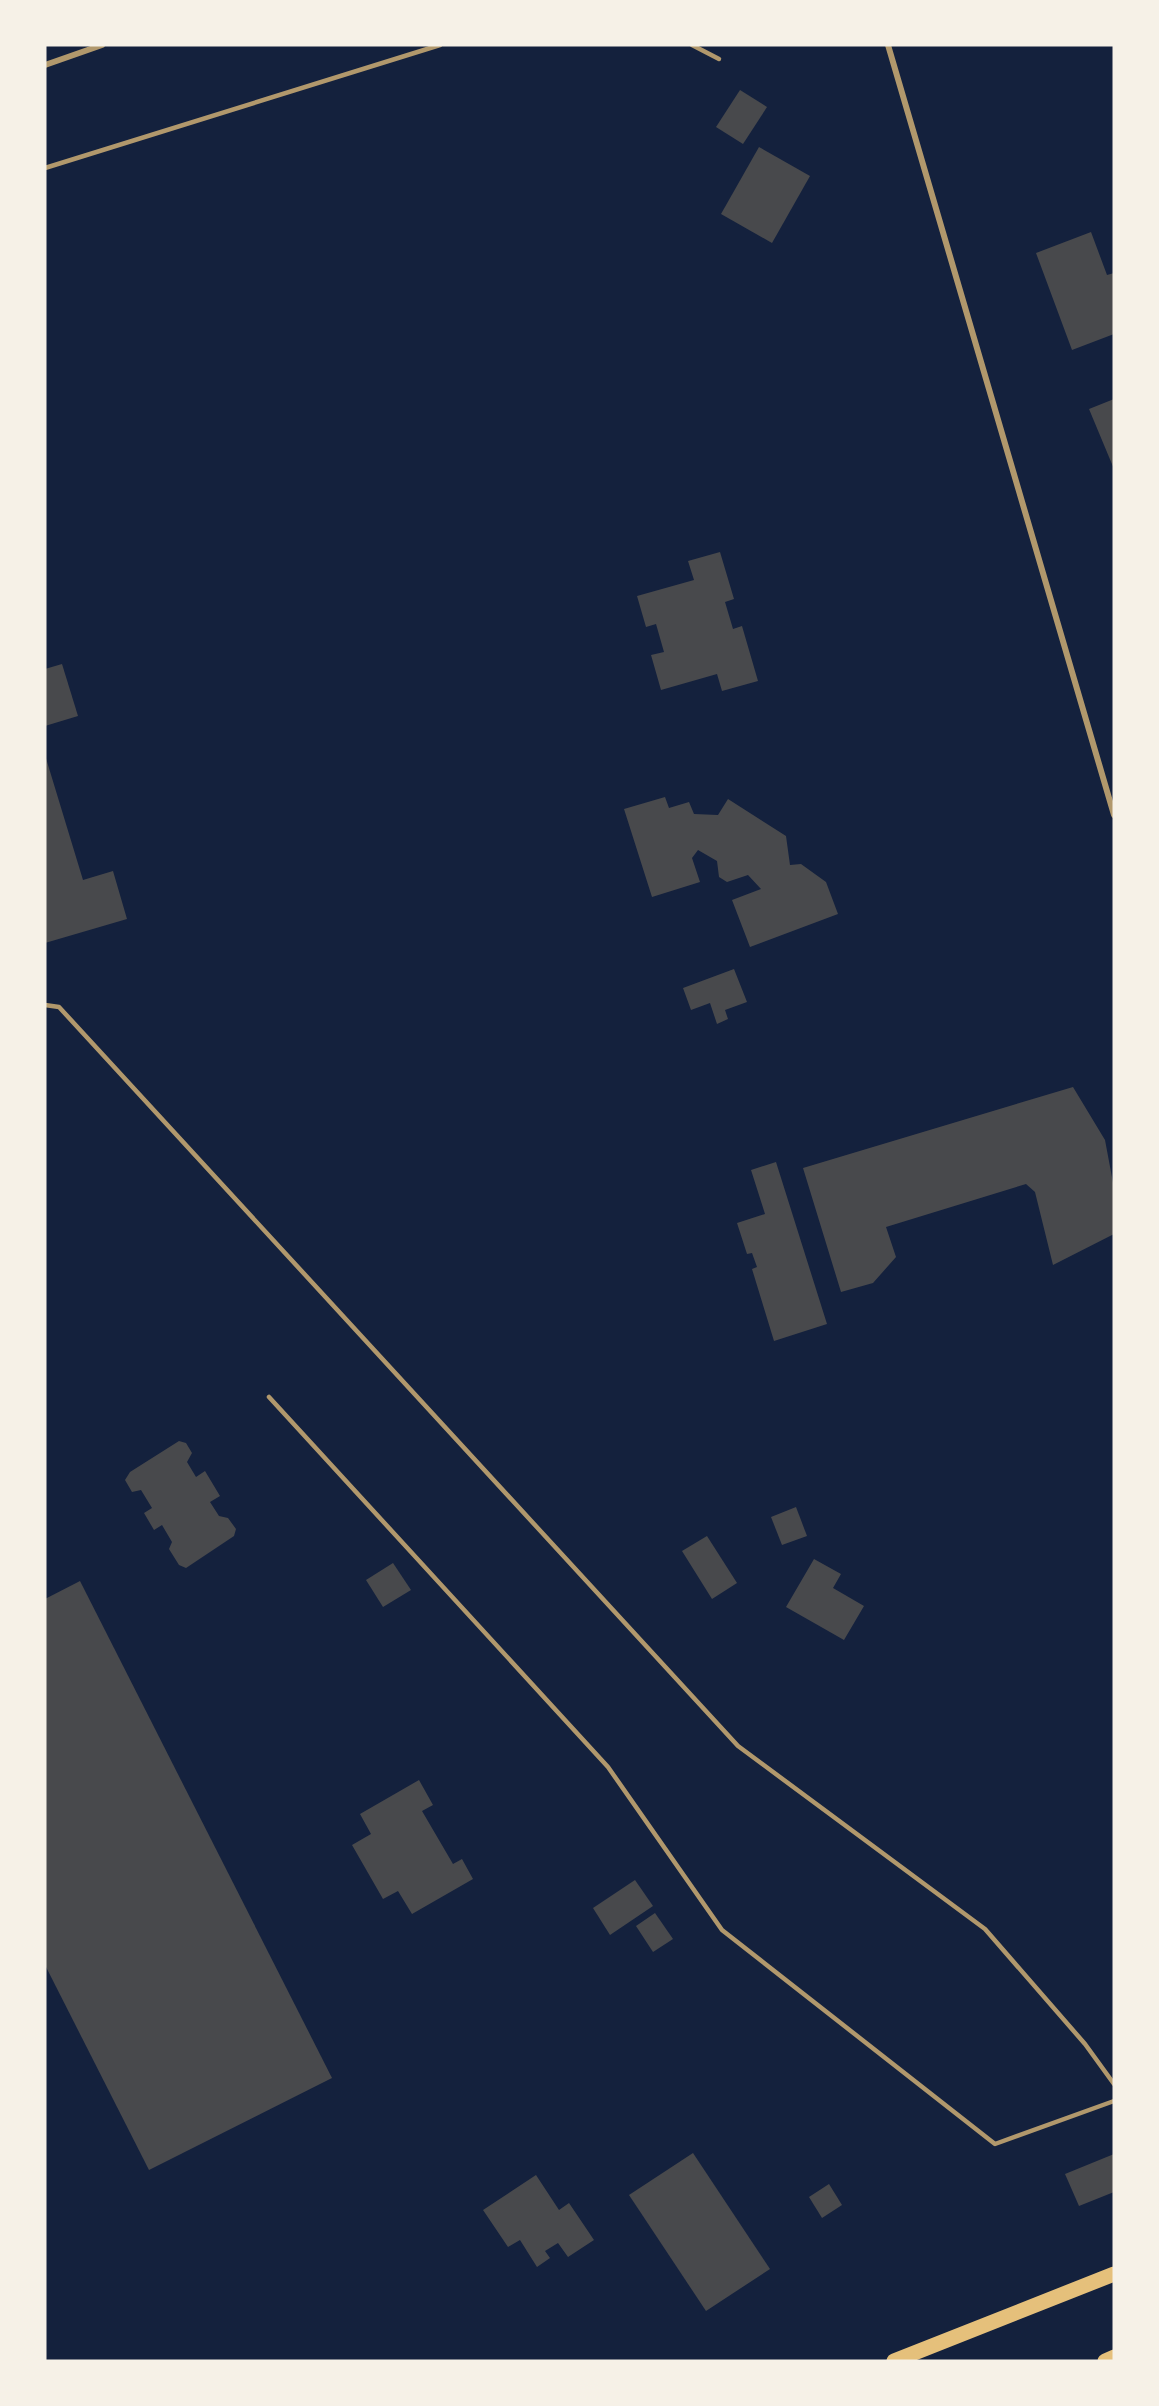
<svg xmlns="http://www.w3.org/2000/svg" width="1159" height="2406" viewBox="0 0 1159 2406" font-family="'Golos Text',sans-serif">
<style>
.building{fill:#48494c}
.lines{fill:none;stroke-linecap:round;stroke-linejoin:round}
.service{stroke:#b1986c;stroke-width:4.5}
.minor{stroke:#b1986c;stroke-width:6}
.primary{stroke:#e5c07b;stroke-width:15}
</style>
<rect width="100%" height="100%" fill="#14213d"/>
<!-- building -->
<g class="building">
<path d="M740,90l27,17 -24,37 -27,-17z"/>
<path d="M759,147l51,29 -38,67 -51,-29z"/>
<path d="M1091,232l16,43 7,-2v61l-42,16 -36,-97z"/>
<path d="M1114,399v70l-25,-60z"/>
<path d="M720,552l14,47 -9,3 8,27 9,-3 16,55 -36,10 -5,-17 -56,16 -10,-35 13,-3 -8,-28 -10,3 -9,-31 57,-16 -6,-19z"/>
<path d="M62,664l16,52 -33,10v-57z"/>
<path d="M45,755l38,125 30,-9 14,48 -82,24z"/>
<path d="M665,797l4,11 20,-6 5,12 24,1 10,-16 58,37 4,29 11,-1 25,18 12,32 -88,33 -18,-47 29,-11 -13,-14 -21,7 -8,-5 -2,-16 -19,-11 -6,8 8,24 -48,15 -28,-88z"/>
<path d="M734,969l13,33 -22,8 3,9 -11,5 -7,-21 -19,7 -8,-22z"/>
<path d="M1073,1087l32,53 9,48v46l-61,31 -18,-73 -9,-8 -140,43 10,30 -23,26 -32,9 -38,-124z"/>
<path d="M776,1162l51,162 -53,17 -22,-72 5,-2 -5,-14 -5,1 -10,-31 28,-9 -14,-44z"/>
<path d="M179,1441l7,2 6,10 -5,9 9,15 9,-6 15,25 -10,6 9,14 9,2 8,11 -2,7 -48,32 -7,-3 -10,-16 3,-7 -10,-17 -8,5 -10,-17 8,-5 -11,-18 -9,2 -7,-12 5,-8z"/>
<path d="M796,1507l11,29 -25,9 -11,-28z"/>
<path d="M707,1536l30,47 -25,16 -30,-48z"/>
<path d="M814,1559l27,15 -8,14 31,18 -20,34 -58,-33z"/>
<path d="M393,1563l18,27 -28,17 -17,-27z"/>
<path d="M80,1581l252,497 -183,92 -104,-205v-366z"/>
<path d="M419,1780l14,25 -11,6 31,53 9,-5 11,20 -61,35 -14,-23 -15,8 -31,-54 19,-11 -11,-20z"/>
<path d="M635,1880l18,26 -43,29 -17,-27z"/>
<path d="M655,1913l18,26 -20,13 -17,-26z"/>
<path d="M693,2153l77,116 -64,42 -77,-116z"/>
<path d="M1114,2154v38l-35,14 -14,-32z"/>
<path d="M536,2175l23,35 10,-7 25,37 -26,17 -10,-14 -13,8 5,7 -13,9 -17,-27 -12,7 -25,-37z"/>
<path d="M829,2184l13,21 -20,13 -13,-21z"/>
</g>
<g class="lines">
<!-- service -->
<g class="service">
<path d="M692,45l27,14"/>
<path d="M45,168l395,-123"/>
<path d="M45,1005l14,2 679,739 247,183 100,115 29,40"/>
<path d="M269,1397l339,370 114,163 273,214 119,-43"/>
</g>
<!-- minor -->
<g class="minor">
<path d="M888,45l226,770"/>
<path d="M45,65l57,-20"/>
</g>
<!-- primary -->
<g class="primary">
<path d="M894,2361l220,-87"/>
<path d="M1105,2361l9,-4"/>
</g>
</g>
<!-- border -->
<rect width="1159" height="2406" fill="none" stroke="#f6f1e7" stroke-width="93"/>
</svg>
